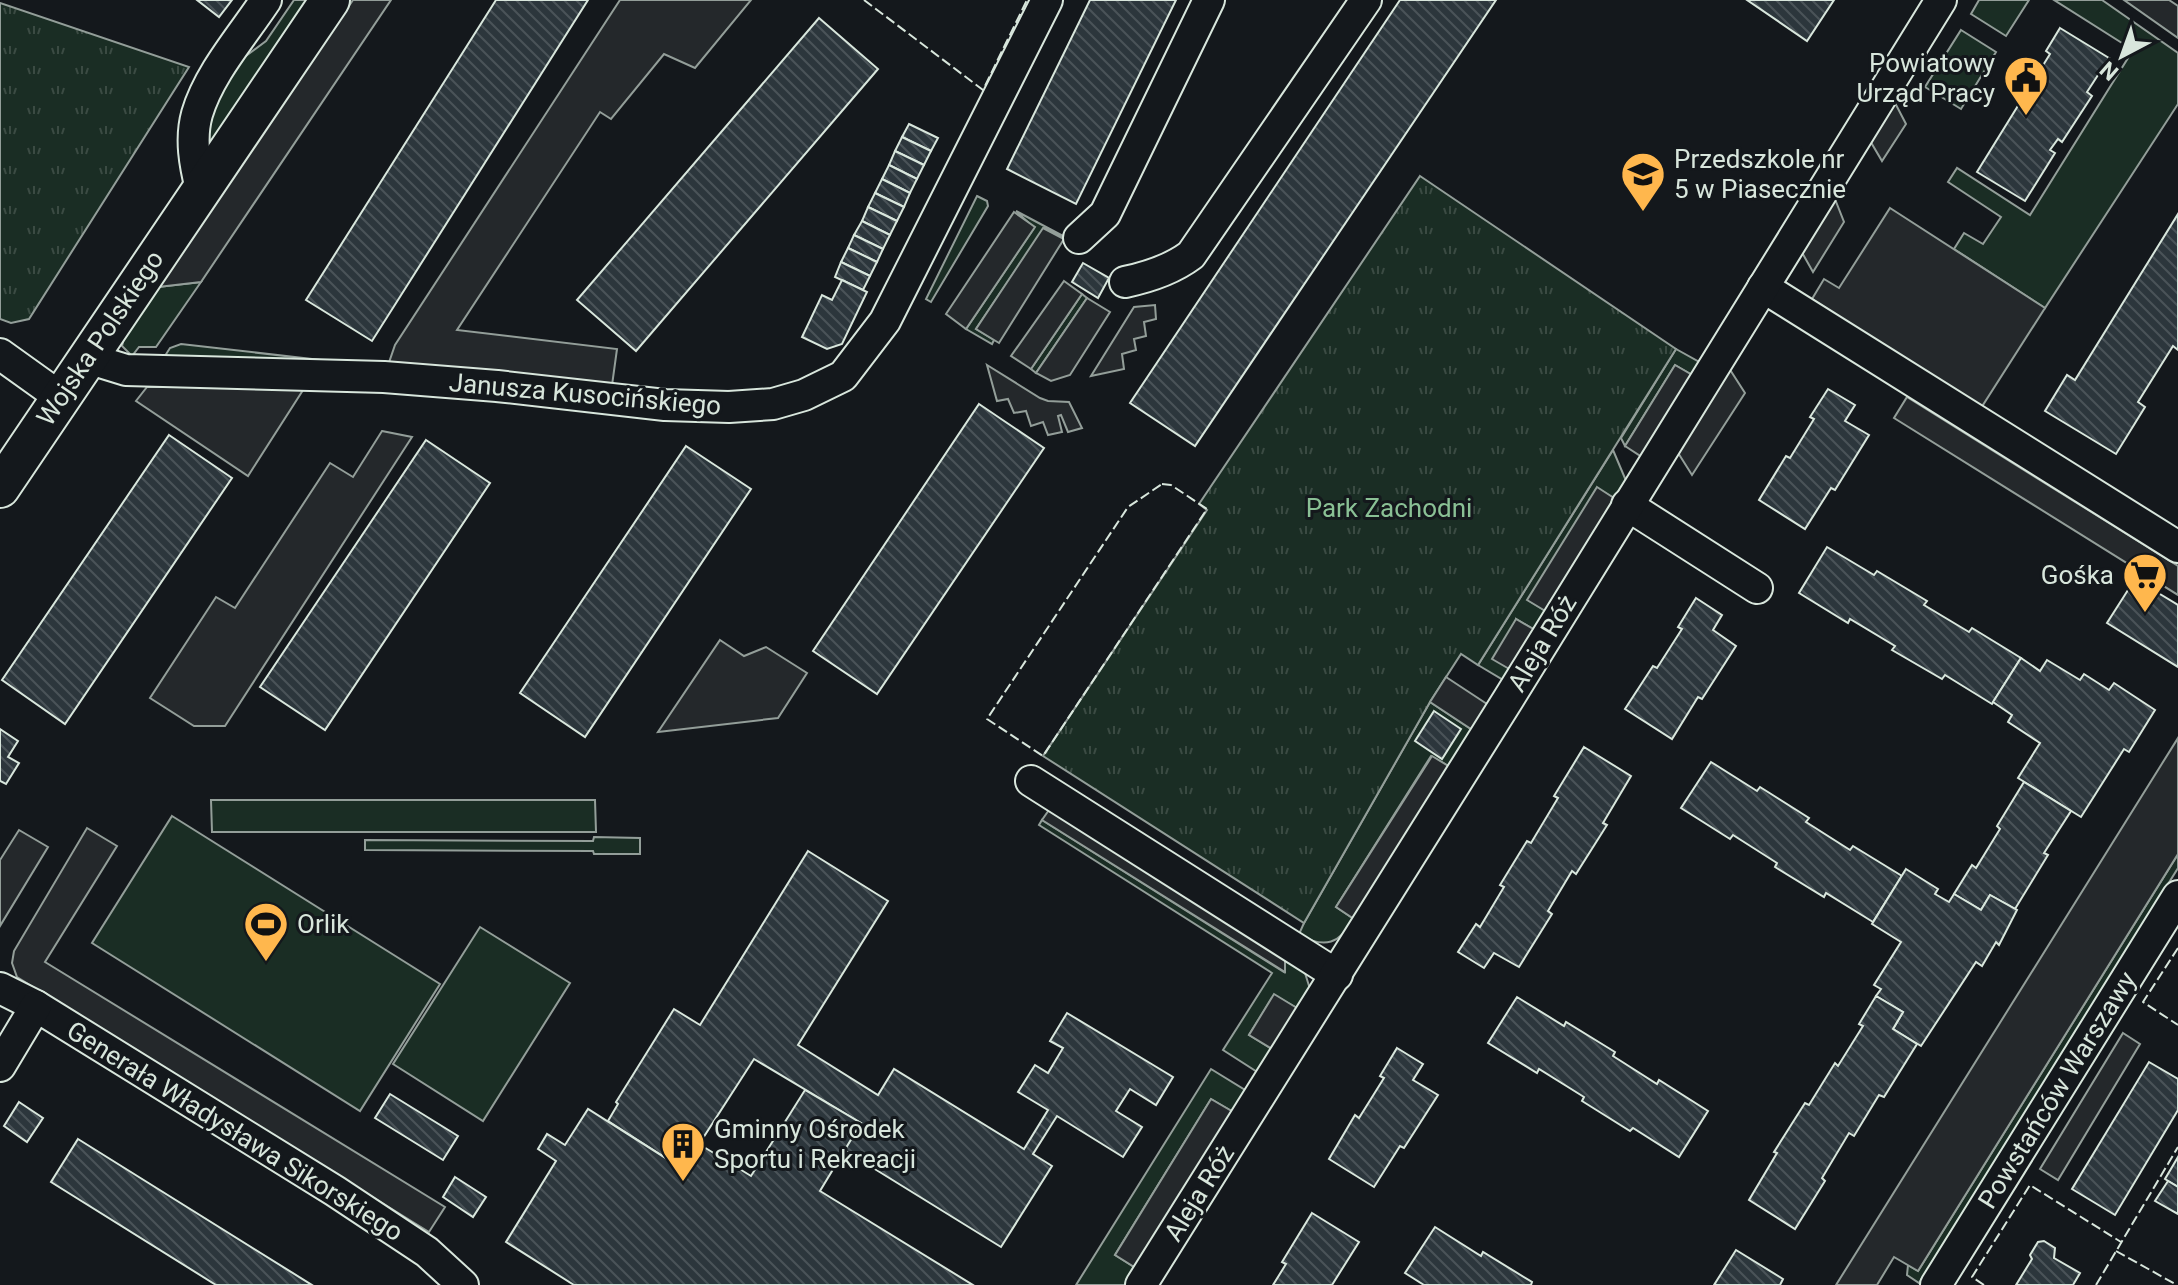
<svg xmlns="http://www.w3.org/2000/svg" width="2178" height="1285" viewBox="0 0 2178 1285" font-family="Roboto,sans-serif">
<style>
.green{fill:#1a2d24;stroke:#939e99;stroke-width:2}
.park{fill:url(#park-tufts);stroke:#939e99;stroke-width:2}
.parking{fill:#24282b;stroke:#939e99;stroke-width:2}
.building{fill:url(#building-back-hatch);stroke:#d8e6dc;stroke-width:2}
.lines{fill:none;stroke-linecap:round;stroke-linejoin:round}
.minor-casing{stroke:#d8e6dc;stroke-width:34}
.tertiary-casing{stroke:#d8e6dc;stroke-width:42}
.minor{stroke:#14181c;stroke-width:30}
.tertiary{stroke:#14181c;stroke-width:38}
.fence{stroke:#d8e6dc;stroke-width:2;stroke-dasharray:10 4;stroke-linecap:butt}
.labels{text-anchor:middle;stroke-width:6;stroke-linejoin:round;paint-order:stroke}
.poi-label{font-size:26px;fill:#d8e6dc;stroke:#14181c;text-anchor:start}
.street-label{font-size:26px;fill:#d8e6dc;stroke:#14181c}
.park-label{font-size:26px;fill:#8ac095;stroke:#14181c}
</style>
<defs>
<pattern id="park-tufts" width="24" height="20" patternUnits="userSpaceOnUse" patternTransform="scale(2)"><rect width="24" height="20" fill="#1a2d24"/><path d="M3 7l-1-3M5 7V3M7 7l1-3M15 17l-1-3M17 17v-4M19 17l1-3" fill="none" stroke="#3b4b43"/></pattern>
<pattern id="building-back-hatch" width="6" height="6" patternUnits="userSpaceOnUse" patternTransform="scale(2)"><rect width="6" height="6" fill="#2c363c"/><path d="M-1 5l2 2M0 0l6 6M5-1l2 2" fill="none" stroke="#4a5358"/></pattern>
</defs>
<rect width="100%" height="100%" fill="#14181c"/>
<!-- green -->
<g class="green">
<path d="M294,0h13l-96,143 -4,-10 4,-25 28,-47 27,-20z"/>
<path d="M1979,0h50l-23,36 -35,-22z"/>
<path d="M2054,0h48l76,53v51l-133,204 -91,-59 10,-16 19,11 18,-27 -53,-35 9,-14 73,47 103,-165z"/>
<path d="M1961,30l35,22 -35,57 -36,-22z"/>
<path d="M977,196l10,5 1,5 -57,96 -5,-3z"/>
<path d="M1016,211l49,26 -1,2 -20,-11 -68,101 18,11 -2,4 -26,-15 68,-101z"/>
<path d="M201,282l-45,65h-17l-7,9 -10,-10 2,-8 34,-51z"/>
<path d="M1082,294l5,4 -51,75 -5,-4z"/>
<path d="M181,344l183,21 -201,-6 7,-11z"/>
<path d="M1676,349l25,14 -7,13 -19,-11 -50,81 -4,-8z"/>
<path d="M1613,450l14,33 -10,17 -20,-12 -69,112 19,12 -12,18 -19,-11 -5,51 -6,11 -27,-16z"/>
<path d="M1430,702l44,29 -24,36 -19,-11 -95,151 18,12c-14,24 -29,31 -55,15l5,-11z"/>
<path d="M211,800h384l1,32h-384z"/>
<path d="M172,816l268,168 -80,127 -268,-168z"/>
<path d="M1042,820l242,152 1,-15 20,16 5,16 -13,19 -23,-13 -25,40 23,14 -10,26 -39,-25 49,-77 -233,-148z"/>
<path d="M594,837l46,1v16h-46l-1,-3 -228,-1v-10l228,1z"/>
<path d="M2178,854v14l-259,415 -12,-8 1,-10 10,6z"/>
<path d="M480,927l90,56 -87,138 -90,-57z"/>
<path d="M1211,1069l34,21 2,6 -12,17 -24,-14 -96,156 24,15 -10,15h-53z"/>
</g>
<!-- park -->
<g class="park">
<path d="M0,3l189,64 -160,252 -18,4 -11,-4z"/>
<path d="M1420,176l256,173 -198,316 -17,-11 -31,48 -126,221 -261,-167 164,-246 -8,-6z"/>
</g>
<!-- parking -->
<g class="parking">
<path d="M353,0h38l-190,282 -43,5z"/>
<path d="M620,0h131l-56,68 -31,-14 -53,65 -11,-7 -143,218 160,19 -7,51 -226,-23 11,-32z"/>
<path d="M2124,0h45l9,6v32z"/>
<path d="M1893,99l13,25 -24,37 -13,-22z"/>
<path d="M1833,194l11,28 -31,50 -13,-23z"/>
<path d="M1890,208l155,100 -64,100 -169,-109 12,-20 15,9z"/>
<path d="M1014,212l21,15 -69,102 -20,-15z"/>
<path d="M1043,228l21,11 -65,104 -23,-14z"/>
<path d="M1064,281l18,13 -51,75 -20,-13z"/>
<path d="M1087,298l23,14 -40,63 -19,6 -15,-8z"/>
<path d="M1155,305l1,14 -12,3 2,14 -12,3 2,11 -14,4 2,15 -33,7 43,-69z"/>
<path d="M987,365l53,33 8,3 21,1 13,26 -14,4 -7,-17 -3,1 4,16 -14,3 -5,-13 -12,4 -5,-15 -12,2 -6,-14 -11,2z"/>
<path d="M1675,365l19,11 -52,81 -17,-11z"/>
<path d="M1727,365l18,28 -53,82 -17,-27z"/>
<path d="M147,387h158l-57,89 -112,-75z"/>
<path d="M1907,397l271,169v29l-284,-177z"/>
<path d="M382,431l30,6 -187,289h-31l-44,-28 66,-101 19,11 95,-145 23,14z"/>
<path d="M1597,487l20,13 -70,112 -20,-12z"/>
<path d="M1516,619l19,11 -24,40 -19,-11z"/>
<path d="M720,640l24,16 22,-9 41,26 -29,45 -120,14z"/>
<path d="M1446,677l44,29 -16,25 -44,-29z"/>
<path d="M2178,738v116l-260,417 -24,-14 -17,28h-41z"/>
<path d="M1432,756l18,11 -96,152 -18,-12z"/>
<path d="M1051,807l234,148v17l-243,-152z"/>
<path d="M87,828l30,18 -72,116 400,245 -16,25 -412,-255 -5,-14 2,-12z"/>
<path d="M19,830l29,17 -48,79v-66z"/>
<path d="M1274,994l23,14 -25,41 -23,-14z"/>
<path d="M2123,1033l17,11 -82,136 -18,-11z"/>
<path d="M1211,1099l24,14 -96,157 -24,-15z"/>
</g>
<!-- building -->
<g class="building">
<path d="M197,0h35l-13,17z"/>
<path d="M496,0h92l-216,341 -66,-41z"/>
<path d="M1090,0h86l-100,204 -69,-35z"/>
<path d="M1400,0h96l-301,446 -65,-43z"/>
<path d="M1747,0h87l-27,41z"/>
<path d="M819,18l59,51 -242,282 -59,-51z"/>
<path d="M2060,28l49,30 -22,34 5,4 -30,46 -4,-3 -8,11 5,3 -30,48 -48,-29 73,-118 -4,-3z"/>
<path d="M909,124l29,14 -7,13 -29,-14z"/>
<path d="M902,137l29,14 -7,14 -29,-14z"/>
<path d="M895,151l29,14 -7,14 -28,-14z"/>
<path d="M889,165l28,14 -7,14 -28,-14z"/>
<path d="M882,179l28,14 -6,14 -29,-14z"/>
<path d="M875,193l29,14 -7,14 -29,-14z"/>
<path d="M868,207l29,14 -7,14 -28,-14z"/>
<path d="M2178,214v136l-5,-4 -35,56 7,5 -29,47 -71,-43 22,-36 8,5z"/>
<path d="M862,221l28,14 -7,14 -29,-14z"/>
<path d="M854,235l29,14 -6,13 -29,-14z"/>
<path d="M848,248l29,14 -7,14 -29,-14z"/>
<path d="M841,262l29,14 -7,14 -28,-13z"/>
<path d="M1083,263l26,15 -11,20 -26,-16z"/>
<path d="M842,280l25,12 -25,52 -15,5 -25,-12 20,-42 10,5z"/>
<path d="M1828,389l27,16 -10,16 24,14 -34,55 -4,-2 -26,41 -46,-29 27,-44 4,2 24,-39 -4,-2z"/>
<path d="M979,404l65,44 -167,246 -64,-43z"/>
<path d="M169,435l63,43 -167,246 -63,-44z"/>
<path d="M426,440l64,43 -165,247 -65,-43z"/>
<path d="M686,446l65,43 -166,248 -65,-44z"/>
<path d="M1827,547l47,28 3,-4 50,30 -3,4 45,27 3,-4 49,30 -29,46 -47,-29 -3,4 -50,-29 3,-4 -45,-27 -2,4 -49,-30z"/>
<path d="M2135,579l43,26v62l-71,-44z"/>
<path d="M1696,598l26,17 -9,15 23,16 -34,53 -4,-2 -26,42 -47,-30 28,-43 4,2 25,-39 -4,-2z"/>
<path d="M2021,658l19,13 7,-11 33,20 4,-6 25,16 5,-7 41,27 -26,42 -5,-3 -43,68 -63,-39 22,-35 -32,-21 4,-7 -19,-13z"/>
<path d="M1434,711l27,18 -19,30 -27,-18z"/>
<path d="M0,729l18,12 -10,16 11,6 -13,21 -6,-3z"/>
<path d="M1584,747l47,29 -28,47 4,2 -31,49 -4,-3 -24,40 4,3 -33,53 -25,-14 -10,15 -26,-16 18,-28 4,3 24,-40 -4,-2 27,-44 4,2 27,-45 -4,-2z"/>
<path d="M1711,762l46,29 3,-4 49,31 -3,4 44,28 3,-4 49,30 -29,46 -47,-29 -2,4 -49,-30 2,-4 -44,-28 -3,4 -49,-31z"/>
<path d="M2024,782l47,29 -27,42 4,2 -33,54 -25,-14 -9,15 -27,-16 18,-29 4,3 24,-39 -3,-3z"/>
<path d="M808,851l80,50 -90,144 80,50 16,-26 130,80 24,-39 -30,-18 17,-27 13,8 15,-25 -13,-7 17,-28 106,64 -17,28 -26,-16 -14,22 26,16 -19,30 -66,-41 -24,38 19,12 -51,81 -157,-97 17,-27 -107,-64 -71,110 -75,-48 10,-17 -2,-2 58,-93 26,16z"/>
<path d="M1906,869l32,20 -3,5 14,8 5,-8 27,16 9,-15 27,15 -18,35 -3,-3 -14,24 -6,-4 -55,84 -28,-17 10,-17 -27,-16 5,-7 -7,-4 27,-43 -29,-18z"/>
<path d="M1876,996l27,16 -10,17 24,15 -33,53 -5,-2 -25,41 -5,-3 -27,45 3,3 -30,48 -46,-29 28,-47 -3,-1 31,-49 4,2 26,-42 3,3 25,-40 -4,-2z"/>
<path d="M1517,997l47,29 2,-4 49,30 -2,4 44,28 2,-4 49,31 -29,46 -46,-29 -3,3 -48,-30 2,-4 -45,-28 -2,4 -49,-30z"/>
<path d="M1397,1048l26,16 -10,16 25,15 -34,53 -4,-2 -26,41 -45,-28 26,-44 4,3 25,-40 -4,-2z"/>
<path d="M2149,1062l29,17v31l-63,105 -43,-26z"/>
<path d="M805,1090l56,33 -41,68 153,94h-399l-68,-43 50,-81 -18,-12 9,-15 18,11 23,-36 95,60 16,-25 52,32z"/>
<path d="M390,1094l68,42 -15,24 -68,-42z"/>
<path d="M19,1102l24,16 -16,24 -23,-16z"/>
<path d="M78,1139l234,146h-96l-165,-103z"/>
<path d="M2178,1157v30l-13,-8z"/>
<path d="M455,1177l31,20 -13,20 -30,-20z"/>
<path d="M2168,1181l10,6v27l-23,-13z"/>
<path d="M1312,1213l47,29 -27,43h-59l13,-21 -4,-2z"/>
<path d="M1435,1227l46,29 2,-4 49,30 -1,3h-107l-19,-12z"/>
<path d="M2044,1241l11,7 -1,10 26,15 -7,12h-57l16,-26 -2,-4 8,-13z"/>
<path d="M1736,1250l47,29 -3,6h-66z"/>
</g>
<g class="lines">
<!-- minor casing -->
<g class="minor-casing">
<g id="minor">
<path d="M201,189c-6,-24 -11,-50 -4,-75 12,-41 46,-79 69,-114"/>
<path d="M1079,238l26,-24 104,-214"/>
<path d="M1125,282c24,-5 46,-12 66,-27l175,-255"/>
<path d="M1763,287l415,260"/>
<path d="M0,354l60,43"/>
<path d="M87,358l39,12 258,7 113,9 168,19 64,2 44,-3 31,-9 39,-19 42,-55 162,-321"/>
<path d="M1627,505l130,83"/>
<path d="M1031,781l306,194"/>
<path d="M0,988l36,18 299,185 92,61 36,33"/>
<path d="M0,1066l36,-60"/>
<path d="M1141,1285l368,-587 432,-698"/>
<path d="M1936,1285l242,-389"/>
</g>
</g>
<!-- tertiary casing -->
<g class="tertiary-casing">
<path id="tertiary" d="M0,488l330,-488"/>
</g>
<!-- minor -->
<use href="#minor" class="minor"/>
<!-- tertiary -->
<use href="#tertiary" class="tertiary"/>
<!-- fence -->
<g class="fence">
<path d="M864,0l119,90 44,-90"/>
<path d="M1162,484l9,1 36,24 -164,247 -56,-37 141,-212z"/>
<path d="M2178,948l-35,54 35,23"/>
<path d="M2116,1251l61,34"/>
<path d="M1984,1285l-12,-8 58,-92 91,57"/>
<path d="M2096,1285l82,-138"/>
</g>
</g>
<!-- icons -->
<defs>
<g id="civic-pin" transform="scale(2.3)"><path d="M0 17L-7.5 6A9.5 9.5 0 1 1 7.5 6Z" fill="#ffb74d" stroke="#14181c"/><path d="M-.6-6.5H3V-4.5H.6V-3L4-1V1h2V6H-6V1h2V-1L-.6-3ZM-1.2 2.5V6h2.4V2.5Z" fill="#111"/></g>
<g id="school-pin" transform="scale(2.3)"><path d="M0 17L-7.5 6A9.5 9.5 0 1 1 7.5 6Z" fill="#ffb74d" stroke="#14181c"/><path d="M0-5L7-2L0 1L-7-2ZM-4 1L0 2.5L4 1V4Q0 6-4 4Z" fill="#111"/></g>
<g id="supermarket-pin" transform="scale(2.3)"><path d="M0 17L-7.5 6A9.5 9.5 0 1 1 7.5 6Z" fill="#ffb74d" stroke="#14181c"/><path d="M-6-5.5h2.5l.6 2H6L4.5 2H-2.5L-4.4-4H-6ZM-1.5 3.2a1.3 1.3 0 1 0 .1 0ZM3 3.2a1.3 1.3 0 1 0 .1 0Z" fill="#111"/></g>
<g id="stadium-pin" transform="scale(2.3)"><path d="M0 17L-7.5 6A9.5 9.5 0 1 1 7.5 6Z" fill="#ffb74d" stroke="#14181c"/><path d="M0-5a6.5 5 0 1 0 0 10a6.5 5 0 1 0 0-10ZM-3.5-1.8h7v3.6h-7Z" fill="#111"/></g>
<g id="building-pin" transform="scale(2.3)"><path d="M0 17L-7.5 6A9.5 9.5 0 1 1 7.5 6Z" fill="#ffb74d" stroke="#14181c"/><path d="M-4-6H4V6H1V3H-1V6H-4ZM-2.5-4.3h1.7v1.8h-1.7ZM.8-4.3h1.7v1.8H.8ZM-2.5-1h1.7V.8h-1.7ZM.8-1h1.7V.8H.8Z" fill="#111"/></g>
</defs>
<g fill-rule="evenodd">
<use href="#civic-pin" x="2026" y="78"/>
<use href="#school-pin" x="1643" y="174"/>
<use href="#supermarket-pin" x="2145" y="575"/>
<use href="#stadium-pin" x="266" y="924"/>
<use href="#building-pin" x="683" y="1144"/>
</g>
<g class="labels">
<!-- poi labels -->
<g class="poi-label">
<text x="1995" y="72" text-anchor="end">Powiatowy<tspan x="1995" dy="30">Urząd Pracy</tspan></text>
<text x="1674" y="168">Przedszkole nr<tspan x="1674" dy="30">5 w Piasecznie</tspan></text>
<text x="2114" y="584" text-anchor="end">Gośka</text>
<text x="297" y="933">Orlik</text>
<text x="714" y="1138">Gminny Ośrodek<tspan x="714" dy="30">Sportu i Rekreacji</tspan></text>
</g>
<!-- street labels -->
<g class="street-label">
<text transform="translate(100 338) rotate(-56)" y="9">Wojska Polskiego</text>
<text transform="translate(585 394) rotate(5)" y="9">Janusza Kusocińskiego</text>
<text transform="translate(1542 643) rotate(-59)" y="9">Aleja Róż</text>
<text transform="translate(2057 1090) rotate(-58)" y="9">Powstańców Warszawy</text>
<text transform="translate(235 1131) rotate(32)" y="9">Generała Władysława Sikorskiego</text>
<text transform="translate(1199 1193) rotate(-58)" y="9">Aleja Róż</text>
</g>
<!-- park labels -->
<g class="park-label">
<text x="1389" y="517">Park Zachodni</text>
</g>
</g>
<!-- north arrow -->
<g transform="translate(2122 56) rotate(221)" stroke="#14181c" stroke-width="6" paint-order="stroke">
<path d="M0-6L14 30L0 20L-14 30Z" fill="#d8e6dc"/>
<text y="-12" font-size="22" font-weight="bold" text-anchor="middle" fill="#d8e6dc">N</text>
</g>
</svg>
